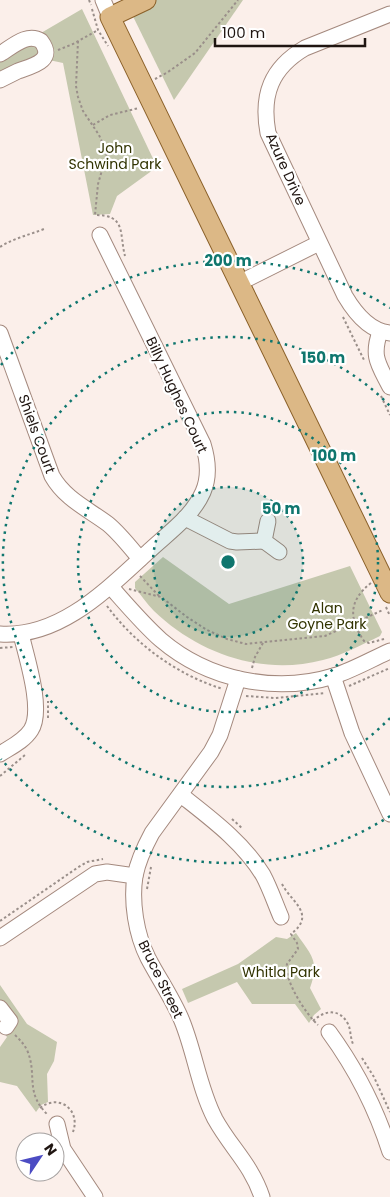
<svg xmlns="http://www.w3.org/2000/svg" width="390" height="1197" viewBox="0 0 390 1197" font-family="Poppins,sans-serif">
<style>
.green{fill:#c5c8ae}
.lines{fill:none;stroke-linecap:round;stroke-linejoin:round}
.minor-casing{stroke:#a4897e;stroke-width:17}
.major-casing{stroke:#8a6029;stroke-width:21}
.path{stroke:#9a8f8a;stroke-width:2;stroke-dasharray:2.5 2.5;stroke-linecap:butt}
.minor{stroke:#fff;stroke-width:15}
.major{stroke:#dcb886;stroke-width:19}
.ring{fill:none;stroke:#0f766e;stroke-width:2.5;stroke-dasharray:2.5 5}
.labels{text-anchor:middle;stroke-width:4.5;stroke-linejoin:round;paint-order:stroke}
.park-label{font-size:14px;fill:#313300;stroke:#fff}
.street-label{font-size:14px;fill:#1f1511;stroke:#fff}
.centre{fill:#0f766e;stroke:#fff;stroke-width:2.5}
.ring-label{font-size:15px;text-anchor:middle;font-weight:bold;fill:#0f766e;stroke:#fff;stroke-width:4.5;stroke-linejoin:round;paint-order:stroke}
</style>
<rect width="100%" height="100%" fill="#fbefea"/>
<!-- green -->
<g class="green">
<path d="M125,0h118l-69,100z"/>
<path d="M82,9l75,158 -40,29 -7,18 -17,1 -30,-152 -14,-3 -49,17v-20z"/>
<path d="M163,557l66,47 121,-38 32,66 -2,4c-19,9 -37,19 -57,24 -61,16 -124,-6 -169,-49 -7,-7 -13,-16 -19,-23v-6z"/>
<path d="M296,933c15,22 24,27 14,55l11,21 -7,6 -5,8 -14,-19h-43l-15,-22 -49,21 -6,-14 56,-25 38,-27 11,2z"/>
<path d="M0,985l27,39 30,18 -3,19 -7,13 1,28 -7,3 -5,7 -19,-26 -17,-4v-35l7,-10 -7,-10z"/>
</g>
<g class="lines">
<!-- minor casing -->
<g class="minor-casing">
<g id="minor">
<path d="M103,0l7,17"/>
<path d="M390,14l-85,34c-34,20 -44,47 -37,85l77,163c10,17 24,35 45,37"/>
<path d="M0,54c12,-7 27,-22 41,-13 15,20 -9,25 -23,30 -6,3 -12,6 -18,9"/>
<path d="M239,283l80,-40"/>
<path d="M380,332c-9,25 -1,33 10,55"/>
<path d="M0,333l52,143c13,23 36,33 56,48 12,10 22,23 32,35"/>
<path d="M185,518l45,23 7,1 27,-1"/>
<path d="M268,521l-4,20 15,11"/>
<path d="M111,587c16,18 32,37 50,53 47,40 114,54 173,36 19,-6 38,-17 56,-25"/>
<path d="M0,634c61,4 108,-46 149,-83 19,-18 43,-34 54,-59 7,-16 5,-32 0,-48l-103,-209"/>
<path d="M333,676l19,57 38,81"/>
<path d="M238,679l-18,56 -9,17 -59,81c-7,13 -14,28 -17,43 -4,26 1,58 13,82 11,21 25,41 34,63 13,32 17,67 33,98 16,29 36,45 47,78"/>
<path d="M0,754c11,-7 24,-13 31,-24 13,-20 -5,-74 -10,-96"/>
<path d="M181,795c29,23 62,47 82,80 7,13 12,28 18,42"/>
<path d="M0,938l95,-64 12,-2 28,4"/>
<path d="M0,1008l10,13 -4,6"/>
<path d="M329,1032c27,37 47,76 61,120"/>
<path d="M57,1124l6,25 32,48"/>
</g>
</g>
<!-- major casing -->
<g class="major-casing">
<path id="major" d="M146,0l-36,17 280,576"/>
</g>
<!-- path -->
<g class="path">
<path d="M89,0l2,5"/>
<path d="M92,9l6,21 10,16"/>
<path d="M78,41l-2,45 2,11 5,14 16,24 8,18 -9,31 -3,31c32,0 24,19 30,41"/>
<path d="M58,50l15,-6 25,-14"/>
<path d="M155,79l13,-7 27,-19 43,-53"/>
<path d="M93,125l17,-10 29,-7"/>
<path d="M0,247c14,-9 29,-12 44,-18"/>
<path d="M343,317l21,43"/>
<path d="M381,396l9,19"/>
<path d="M140,576l19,20"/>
<path d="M371,583c-23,18 -22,36 -7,58l5,2 15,-4"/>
<path d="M129,589l32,8 26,20 20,13 20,9 19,5 79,-8 58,-26"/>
<path d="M107,606c28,38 70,69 116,83"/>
<path d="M386,607l4,9"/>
<path d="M0,648l13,-1"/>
<path d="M252,668l3,-11 8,-14"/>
<path d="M349,686l41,-18"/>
<path d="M246,696l29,2 50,-5"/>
<path d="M48,718v-17"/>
<path d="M0,776l25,-21"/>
<path d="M232,819l11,10"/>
<path d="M282,884c9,18 35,30 9,50l6,9 1,6 -11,15c-3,17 19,50 31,61"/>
<path d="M147,889l4,-22"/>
<path d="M0,921l77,-53 10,-6 16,-3"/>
<path d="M313,1021c11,-11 27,-13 35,3 3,6 2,13 5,20"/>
<path d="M15,1035c5,5 9,9 12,15 11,25 -3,42 21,65"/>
<path d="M362,1058l12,19 16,35"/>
<path d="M40,1108c19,-15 41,2 33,24"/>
</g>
<!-- minor -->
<use href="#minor" class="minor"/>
<!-- major -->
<use href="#major" class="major"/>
</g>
<!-- distance rings -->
<circle cx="228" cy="562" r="75" fill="#0f766e" fill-opacity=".12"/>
<g class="ring">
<circle cx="228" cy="562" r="75"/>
<circle cx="228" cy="562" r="150"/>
<path d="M390 718A225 225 0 1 1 390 406"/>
<path d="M390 816A301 301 0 0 1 1 759M1 365A301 301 0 0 1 390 308"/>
</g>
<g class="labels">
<!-- park labels -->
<g class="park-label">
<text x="115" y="153">John<tspan x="115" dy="16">Schwind Park</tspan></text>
<text x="327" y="613">Alan<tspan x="327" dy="16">Goyne Park</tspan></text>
<text x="281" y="977">Whitla Park</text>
</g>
<!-- street labels -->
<g class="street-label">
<text transform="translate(286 169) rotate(66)" y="5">Azure Drive</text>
<text transform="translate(177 395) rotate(65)" y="5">Billy Hughes Court</text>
<text transform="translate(37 434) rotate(70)" y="5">Shiels Court</text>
<text transform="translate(161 979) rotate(64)" y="5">Bruce Street</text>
</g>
</g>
<circle cx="228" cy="562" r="8" class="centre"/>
<g class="ring-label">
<text x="228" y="266">200 m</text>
<text x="323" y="363">150 m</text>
<text x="334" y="461">100 m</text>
<text x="281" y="514">50 m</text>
</g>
<!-- north arrow -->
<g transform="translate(40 1157) rotate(55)"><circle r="24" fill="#ffffff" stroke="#a5a1a0"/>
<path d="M0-4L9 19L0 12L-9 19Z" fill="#4c4cc3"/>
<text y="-8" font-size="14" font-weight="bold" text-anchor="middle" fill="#1f1511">N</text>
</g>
<!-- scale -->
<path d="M215 38v8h150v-8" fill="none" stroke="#1f1511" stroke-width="2.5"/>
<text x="222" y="38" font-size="15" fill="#1f1511" stroke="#ffffff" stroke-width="4" paint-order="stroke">100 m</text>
</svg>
